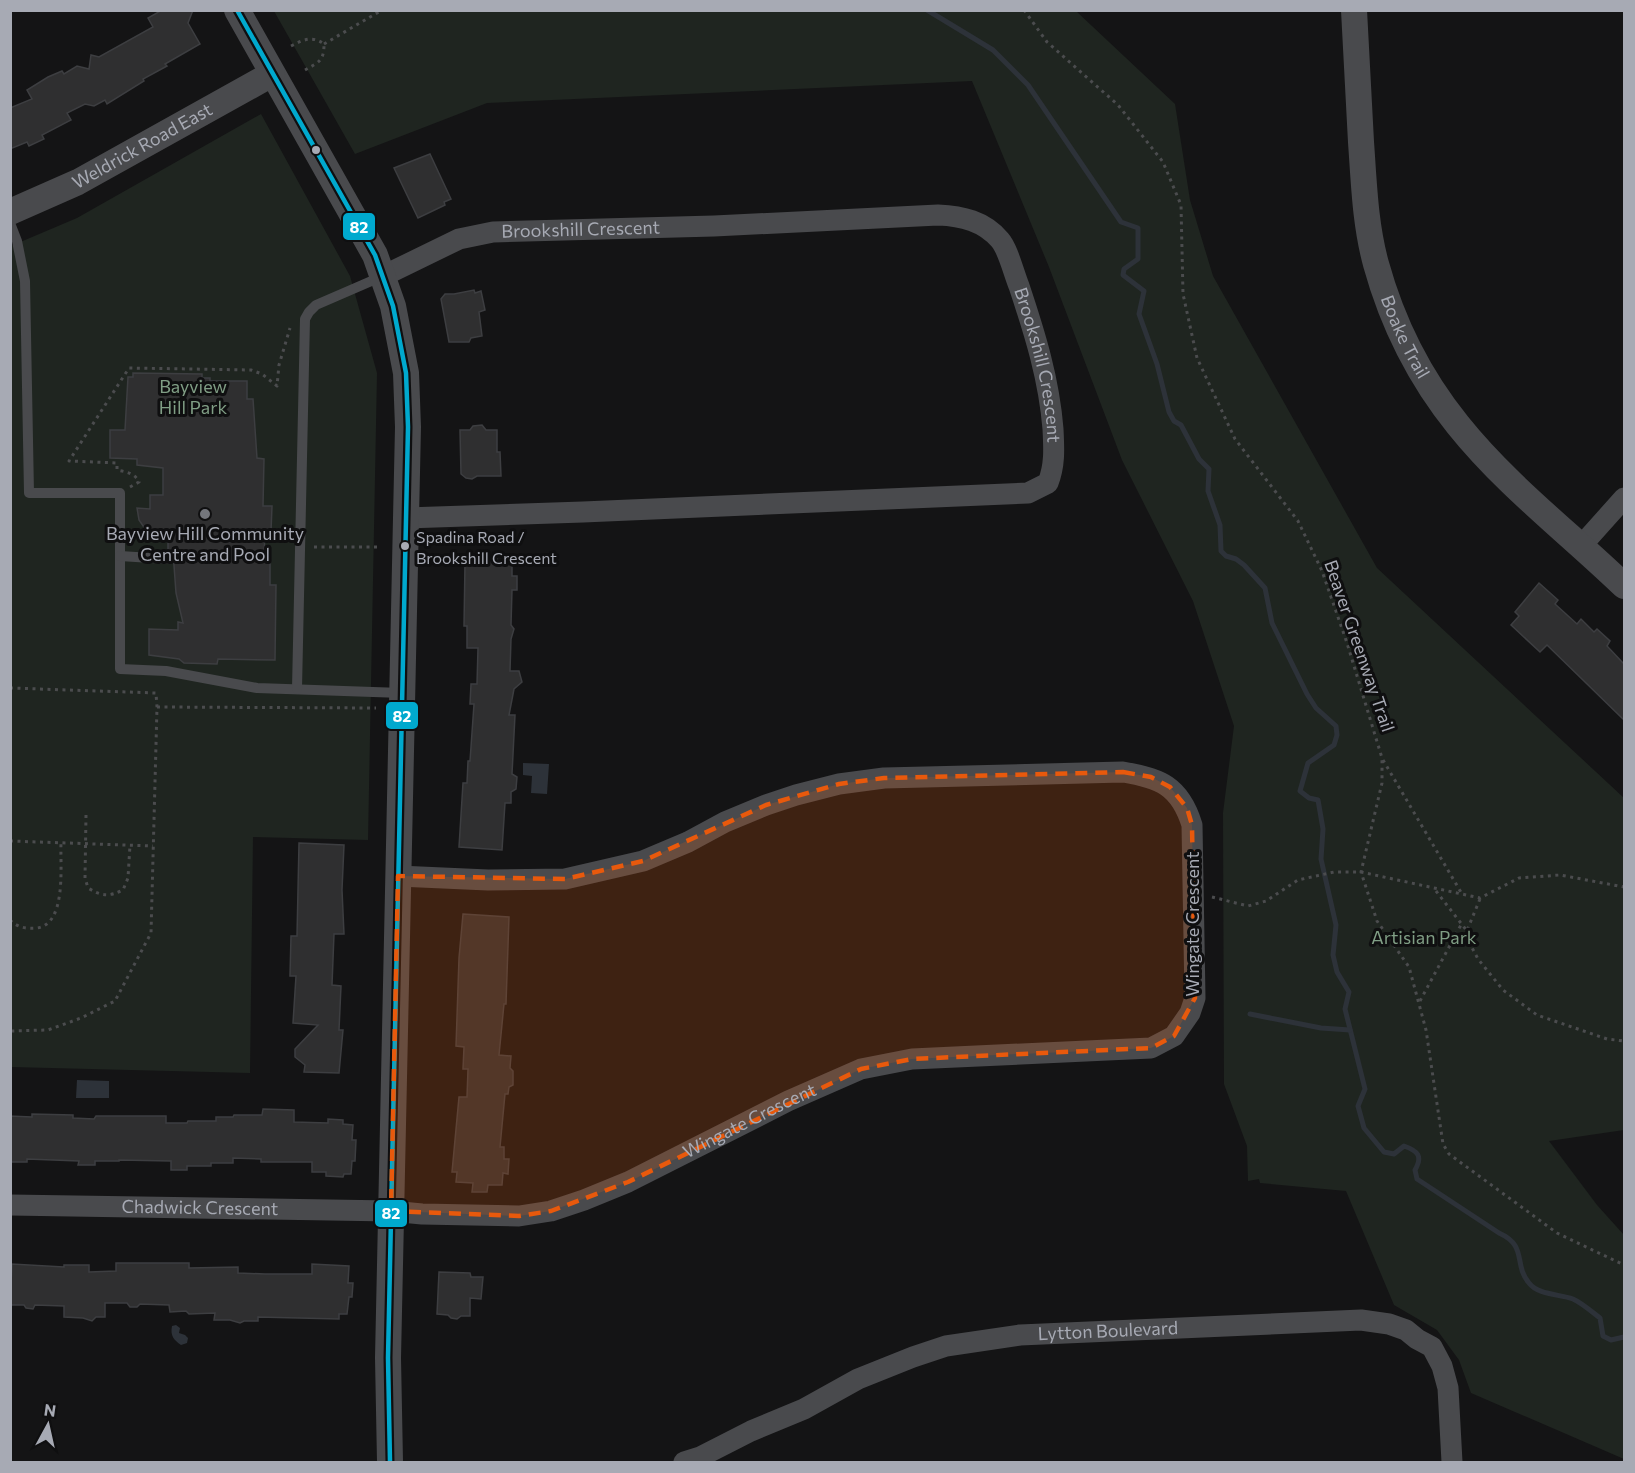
<svg xmlns="http://www.w3.org/2000/svg" width="1635" height="1473" viewBox="0 0 1635 1473" font-family="Commissioner,sans-serif">
<style>
.green{fill:#1f2520}
.water{fill:#2d3239}
.lines{fill:none;stroke-linecap:round;stroke-linejoin:round}
.stream{stroke:#2d3239;stroke-width:5}
.building{fill:#2f2f30;stroke:#3d3e41;stroke-width:1.5}
.path{stroke:#4b4c4e;stroke-width:3;stroke-dasharray:3 4.5;stroke-linecap:butt}
.service{stroke:#494a4d;stroke-width:10}
.minor{stroke:#494a4d;stroke-width:21}
.tertiary{stroke:#494a4d;stroke-width:26}
.bus-1-casing{stroke:#0f0f10;stroke-width:9}
.bus-1{stroke:#00a9ce;stroke-width:4.5}
.marked{fill:#e8590c;fill-opacity:0.2;stroke:#e8590c;stroke-width:4.5;stroke-dasharray:12 8;stroke-linejoin:round}
.bus-dot{fill:#a7aab4;stroke:#0f0f10;stroke-width:2}
.poi-dot{fill:#74767c;stroke:#0f0f10;stroke-width:2}
.labels{text-anchor:middle;stroke-width:6;stroke-linejoin:round;paint-order:stroke}
.bus-label{font-size:16px;fill:#a7aab4;stroke:#0f0f10;text-anchor:start}
.street-label{font-size:18px;fill:#a7aab4;stroke:#0f0f10}
.park-label{font-size:18px;fill:#809e85;stroke:#0f0f10}
.poi-label{font-size:18px;fill:#a7aab4;stroke:#0f0f10}
.line-badge{stroke:#0f0f10;stroke-width:2}
.badge-label{font-size:16px;text-anchor:middle;font-weight:bold;fill:#fff}
</style>
<rect width="100%" height="100%" fill="#141415"/>
<!-- green -->
<g class="green">
<path d="M274,11h802l99,93 15,96 23,76 164,292 247,230v332l-75,11 48,64 27,30v224l-153,-66 -12,-33 -22,-30 -43,-25 -48,-114 -86,-8 -1,-4 -11,2 -1,-35 -23,-62 -1,-271 11,-87 -41,-125 -71,-141 -73,-193 -77,-186 -485,22 -132,51z"/>
<path d="M261,114l89,162 27,97 -9,467 -115,-3 -3,236 -239,-6v-821l66,-28z"/>
</g>
<!-- water -->
<g class="water">
<path d="M523,763l26,1 -2,30 -16,-1 1,-17 -9,-1z"/>
<path d="M77,1080l32,1v17h-33z"/>
<path d="M176,1325l4,3 -1,5 6,2 3,3 -1,5 -6,2c-7,-5 -11,-9 -9,-19z"/>
</g>
<g class="lines">
<!-- stream -->
<g class="stream">
<path d="M927,10l66,40 35,35 93,137 17,6v31l-14,10 -1,6 21,16 -5,23 18,50 12,48 5,9 7,4 18,34 10,10 -1,22 12,34 1,26 5,5 10,3 8,6 21,23 7,35 35,71 9,14 20,18 1,9 -3,10 -26,18 -8,28 9,7 9,2 5,29 -2,30 15,66 -3,30 4,17 12,20 -4,17 20,80 -7,17 6,22 20,24 10,2 10,-8c14,5 19,10 11,24l2,9 82,54c29,13 14,31 30,50 9,12 30,11 44,16 9,4 19,13 27,19l3,18 8,4 13,-3"/>
<path d="M1250,1014l71,14 29,2"/>
</g>
</g>
<!-- building -->
<g class="building">
<path d="M162,10h31l-5,13 12,21 -35,20 2,2 -24,13 1,2 -37,23 -2,-4 -11,6 -9,-2 -18,9 4,7 -29,15 2,4 -15,7 -2,-4 -17,7v-41l22,-9 -5,-9 21,-13 14,-6 2,3 13,-8 12,3 2,-14 8,2 54,-30 -5,-9z"/>
<path d="M430,154l21,45 -7,3 1,3 -27,13 -24,-50z"/>
<path d="M474,290l1,3 6,-2 4,19 -6,2 3,24 -11,2 -2,4h-20l-8,-43 4,-5h9z"/>
<path d="M133,373l69,1v4h8v3h37v18h6l4,59 7,1 -1,47h9l-1,25 -6,-1 -1,28 6,1v26h6l-1,75 -57,-1 -1,5 -33,-1 -5,-4 -30,-4v-26l29,1v-8l5,1 -7,-30 -3,-41h-5v-12l-20,-7 -9,-13 -2,-12 13,1v-14h13v-27l-26,-3v-6l-27,-1v-28h15l3,-53h5z"/>
<path d="M482,425l4,5h11v22h3l1,24h-24l-5,3 -6,-1 -5,-4 -1,-44h10l3,-4z"/>
<path d="M479,558l18,1v3l15,1v13h5v14h-5l-1,35 3,4 -3,10 -1,32h9l3,11 -8,7 -5,26h6l-3,59 5,3 -1,12 -5,3v11h-6l-3,47 -43,-3 4,-64h4l1,-22h2l4,-57h-4l1,-20h6l1,-36h-11v-22h-3l1,-63h14z"/>
<path d="M1539,583l19,17 -3,4 22,20 4,-5 13,13 3,-3 13,12 -3,5 17,18v56l-77,-75 -7,7 -29,-27 8,-9 -4,-4z"/>
<path d="M299,843l45,2 -2,45 2,44h-10l-2,51 9,1 -2,44h4l-4,43 -35,-1 1,-7 -10,-8v-8l23,-24 -25,-2 3,-47h-6l1,-40h6z"/>
<path d="M463,914l46,3 -3,87h-2l-5,51 12,1 -1,12 3,3v14l-4,2 -1,7h-3l-5,53h4v12h5l-1,15 -5,-1 -1,12h-14l-1,7h-15l1,-9 -17,-1 1,-10h-5l7,-75h8l1,-28h-5l1,-22 -8,-1 3,-88z"/>
<path d="M263,1109l31,1v12l34,1v-4l15,1v4l10,1 -1,15h4l-1,21h-3l-1,13h-7l-1,3 -17,-1v-4h-14v-10h-51v-3l-28,-1v5h-22v3h-24v4h-16v-9l-52,-1v1h-24v4h-17l1,-4 -52,-2v3h-16l-1,-46 22,1v-3l41,1v3l21,1 2,-3h70v7h21l1,-2h28v-4h17l1,-2h28z"/>
<path d="M116,1263h73v5l49,-1v6l27,1h47v-10l37,2 -1,17h5l-1,14h-3l-2,17h-8v5l-81,-2v4h-14l-4,2 -10,-3h-16l1,-7 -26,1 -3,-3 -16,1 -1,-7 -29,-1 -3,3h-7l-3,-4h-22v14h-9l-4,4 -9,-3 -19,-1v-11l-29,-1 -2,4 -7,-1 -2,-3h-14l2,-41 52,3v-2h25v7l27,-1z"/>
<path d="M439,1272l31,1 1,4h12l-2,22 -11,-1v18h-9l-4,3 -6,-1 -3,-3 -11,-1z"/>
</g>
<g class="lines">
<!-- path -->
<g class="path">
<path d="M1024,10l23,32 71,63 45,57 18,43 2,89 14,64 38,81 63,82 24,50 25,72 35,115v25l-21,89 16,49 32,46 17,63 17,114 6,10 108,79 67,32"/>
<path d="M324,44l58,-34"/>
<path d="M291,46c12,-6 21,-11 33,-2 0,17 -5,18 -19,26"/>
<path d="M130,487l9,-5c-4,-9 -13,-10 -22,-12v-7l-48,-2 60,-93 122,2 11,4 15,12 2,-21 11,-37"/>
<path d="M314,547h64"/>
<path d="M10,688l146,5 1,14 -6,226 -36,68 -34,17 -33,12 -38,1"/>
<path d="M157,707l219,1"/>
<path d="M1383,760l79,134"/>
<path d="M86,815l-1,63 3,10c13,8 21,9 35,2l5,-12 2,-33"/>
<path d="M10,841l143,5"/>
<path d="M1436,891l31,40"/>
<path d="M1212,897l36,9 18,-5 32,-21 36,-8h27l119,26 39,-20 41,-3 64,12"/>
<path d="M1480,899l-12,29 2,16 8,15 25,31 34,25 70,24 17,2"/>
<path d="M10,920c8,8 17,9 27,8 30,-4 23,-63 24,-85"/>
<path d="M1420,1001l42,-78"/>
</g>
<!-- service -->
<g class="service">
<path d="M10,223l7,18 8,40 4,212h91v176l46,2 91,17 145,5"/>
<path d="M120,556l47,3"/>
<path d="M297,689l8,-370 4,-7 7,-7 67,-29"/>
</g>
<!-- minor -->
<g class="minor">
<path id="s1" d="M383,276l76,-37 34,-7 221,-6 224,-11c24,1 46,6 62,25 8,9 14,34 19,46 16,48 30,93 34,143 1,20 2,36 -5,54l-20,10 -445,19 -177,6"/>
<path d="M1582,545l42,-47"/>
<path id="s2" d="M10,1205l381,6 31,3 97,2 32,-5 33,-11 44,-18 160,-81 73,-32 51,-10 239,-11 23,-12 16,-23 5,-15 -3,-173c-12,-39 -32,-47 -69,-53l-239,6 -45,6 -43,11 -30,10 -41,17 -37,20 -45,19 -78,18 -77,1 -90,-4"/>
<path id="s3" d="M684,1462l16,-5 51,-26 53,-22 54,-30 55,-22 33,-11 74,-11 341,-15 28,4 17,6 11,9 15,8 10,19 6,22 4,74"/>
</g>
<!-- tertiary -->
<g class="tertiary">
<path d="M237,10l138,245 18,51 13,67 2,54 -2,91 -18,840 2,104"/>
<path id="s4" d="M1354,10c2,44 5,88 7,132 3,41 4,82 15,122 16,58 44,114 82,161 48,60 111,108 166,161"/>
<path id="s5" d="M10,212l68,-30 194,-108"/>
</g>
<!-- bus-1 casing -->
<g class="bus-1-casing">
<path id="bus-1" d="M237,10l138,245 18,51 13,67 2,54 -20,931 2,104"/>
</g>
<!-- bus-1 -->
<use href="#bus-1" class="bus-1"/>
</g>
<!-- marked area -->
<path class="marked" d="M1123,772l28,5 19,10 17,21 5,17 3,173 -21,38 -23,12 -239,11 -51,10 -233,113 -77,29 -32,5 -128,-5 7,-335 167,3 78,-18 123,-56 73,-21 45,-6z"/>
<!-- markers -->
<g class="bus-dot">
<circle cx="316" cy="150" r="5"/>
<circle cx="405" cy="546" r="5"/>
</g>
<circle class="poi-dot" cx="205" cy="514" r="6"/>
<g class="labels">
<!-- bus labels -->
<g class="bus-label">
<text x="416" y="543">Spadina Road /<tspan x="416" dy="21">Brookshill Crescent</tspan></text>
</g>
<!-- street labels -->
<g class="street-label">
<text dy="6" stroke="none"><textPath href="#s5" startOffset="148">Weldrick Road East</textPath></text>
<text dy="6" stroke="none"><textPath href="#s1" startOffset="207">Brookshill Crescent</textPath></text>
<text dy="6" stroke="none"><textPath href="#s4" startOffset="334">Boake Trail</textPath></text>
<text dy="6" stroke="none"><textPath href="#s1" startOffset="765">Brookshill Crescent</textPath></text>
<text transform="translate(1359 646) rotate(71)" y="6">Beaver Greenway Trail</text>
<text transform="translate(1193 924) rotate(-90)" y="6">Wingate Crescent</text>
<text dy="6" stroke="none"><textPath href="#s2" startOffset="760">Wingate Crescent</textPath></text>
<text dy="6" stroke="none"><textPath href="#s2" startOffset="190">Chadwick Crescent</textPath></text>
<text dy="6" stroke="none"><textPath href="#s3" startOffset="450">Lytton Boulevard</textPath></text>
</g>
<!-- park labels -->
<g class="park-label">
<text x="193" y="393">Bayview<tspan x="193" dy="21">Hill Park</tspan></text>
<text x="1424" y="944">Artisian Park</text>
</g>
<!-- poi labels -->
<g class="poi-label">
<text x="205" y="540">Bayview Hill Community<tspan x="205" dy="21">Centre and Pool</tspan></text>
</g>
</g>
<g class="line-badge">
<rect x="342" y="212" width="34" height="29" rx="6" fill="#00a9ce"/>
<rect x="385" y="701" width="34" height="29" rx="6" fill="#00a9ce"/>
<rect x="374" y="1199" width="34" height="29" rx="6" fill="#00a9ce"/>
</g>
<g class="badge-label">
<text x="359" y="233">82</text>
<text x="402" y="722">82</text>
<text x="391" y="1219">82</text>
</g>
<!-- border -->
<rect width="1635" height="1473" fill="none" stroke="#a7aab4" stroke-width="24"/>
<!-- north arrow -->
<g transform="translate(48 1425) rotate(8)" stroke="#0f0f10" stroke-width="4.5" paint-order="stroke">
<path d="M0-4.5L10 22L0 15L-10 22Z" fill="#a7aab4"/>
<text y="-9" font-size="16" font-weight="bold" text-anchor="middle" fill="#a7aab4">N</text>
</g>
</svg>
